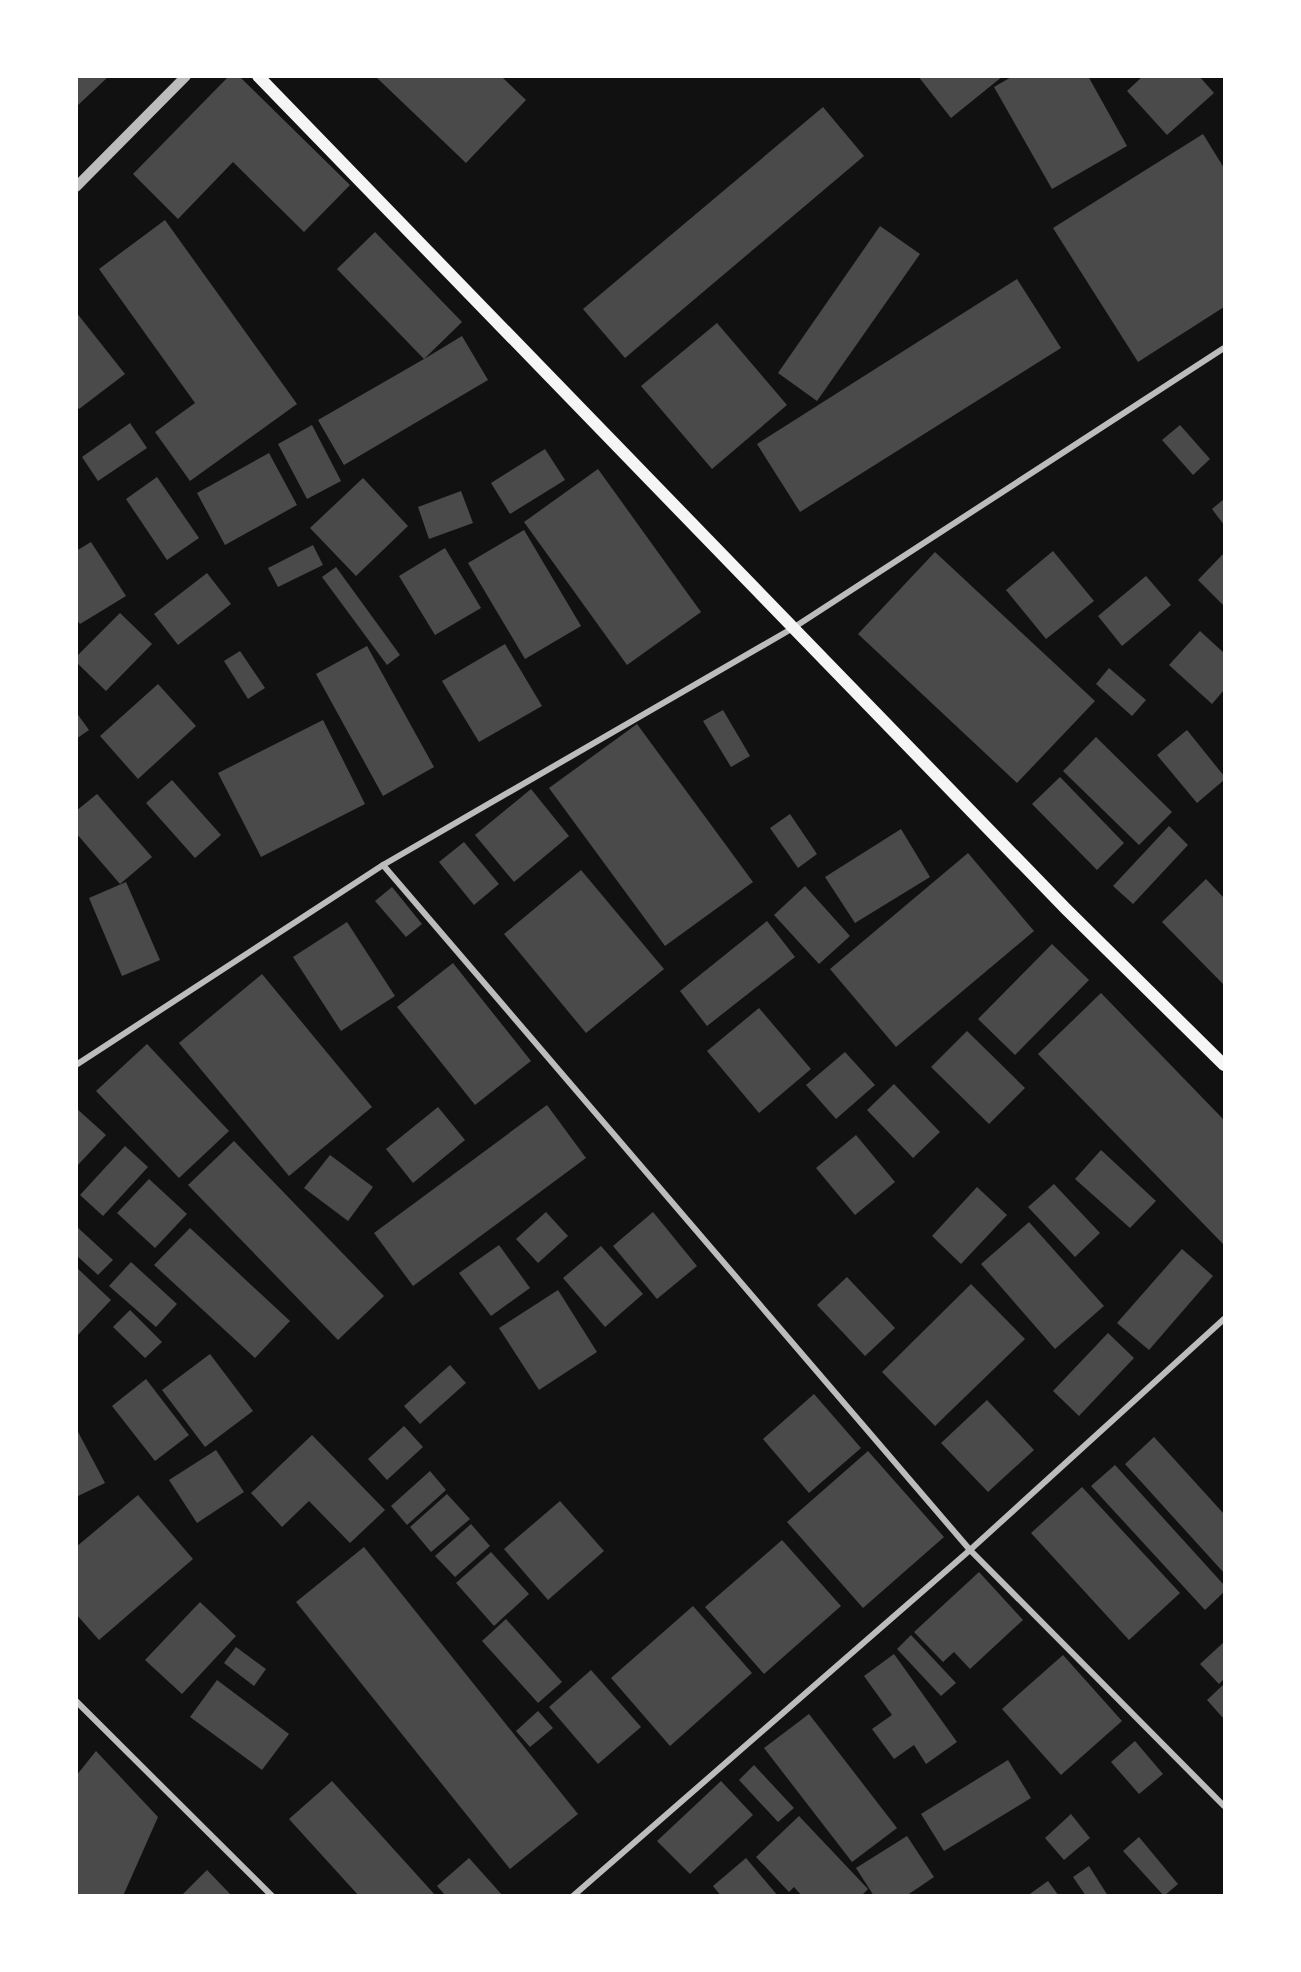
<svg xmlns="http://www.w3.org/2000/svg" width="1301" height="1972" viewBox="0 0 1301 1972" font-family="'Nunito Sans',sans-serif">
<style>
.building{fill:#4a4a4a}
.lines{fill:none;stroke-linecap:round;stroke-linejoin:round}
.minor{stroke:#bcbcbc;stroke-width:6}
.tertiary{stroke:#bcbcbc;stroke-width:10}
.secondary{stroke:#f5f5f5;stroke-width:12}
</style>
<rect width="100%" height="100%" fill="#111"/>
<!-- building -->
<g class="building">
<path d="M76,76h33l-33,31z"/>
<path d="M229,76h10l111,109 -46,47 -71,-70 -55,57 -45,-45z"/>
<path d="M375,76h126l25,24 -60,63z"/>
<path d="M918,76h85l-52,42z"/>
<path d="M1013,76h75l39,70 -75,43 -58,-102z"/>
<path d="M1143,76h56l15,17 -47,42 -40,-44z"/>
<path d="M823,107l41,49 -239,202 -42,-49z"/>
<path d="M1203,134l21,34v139l-86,55 -85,-134z"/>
<path d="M165,220l132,184 -107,77 -35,-49 40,-29 -96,-134z"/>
<path d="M880,226l40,28 -103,147 -39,-28z"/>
<path d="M375,232l87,90 -38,37 38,-23 26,44 -144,85 -26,-45 106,-61 -87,-90z"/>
<path d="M1017,279l44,69 -261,164 -43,-68z"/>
<path d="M76,312l49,62 -46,35 -3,-3z"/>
<path d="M717,323l70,82 -75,64 -71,-83z"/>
<path d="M130,423l17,25 -49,33 -16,-24z"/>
<path d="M312,425l29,56 -34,18 -29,-55z"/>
<path d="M1180,425l30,34 -17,16 -31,-35z"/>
<path d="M545,449l20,31 -55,34 -19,-31z"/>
<path d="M269,453l28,52 -72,40 -28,-52z"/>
<path d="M598,469l103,143 -74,53 -103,-143z"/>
<path d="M157,477l42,61 -32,22 -41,-61z"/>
<path d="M363,478l45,48 -52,50 -46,-48z"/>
<path d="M461,491l12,32 -44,16 -11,-32z"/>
<path d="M1224,499v26l-12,-16z"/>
<path d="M524,530l57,96 -56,33 -57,-96z"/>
<path d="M91,542l35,54 -46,28 -4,-5v-68z"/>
<path d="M313,545l10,20 -45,22 -10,-19z"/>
<path d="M445,548l36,60 -46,27 -36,-59z"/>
<path d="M1053,551l41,50 -48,38 -40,-49z"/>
<path d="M935,552l160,149 -78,82 -159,-149z"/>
<path d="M1224,553v53l-26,-26z"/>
<path d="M336,567l64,88 -13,10 -65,-88z"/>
<path d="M207,573l24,31 -53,41 -24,-31z"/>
<path d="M1146,576l25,29 -49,41 -24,-30z"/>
<path d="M120,613l32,31 -46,47 -30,-29v-5z"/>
<path d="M1200,631l24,22v37l-12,14 -43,-39z"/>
<path d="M505,644l37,62 -63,36 -37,-61z"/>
<path d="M367,646l67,121 -51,29 -67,-122z"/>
<path d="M240,651l25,37 -17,11 -24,-38z"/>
<path d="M1109,668l37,32 -14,16 -36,-32z"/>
<path d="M158,684l38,42 -58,53 -38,-43z"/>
<path d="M723,710l27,46 -19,11 -28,-46z"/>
<path d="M76,712l13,18 -13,9z"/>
<path d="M323,720l42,84 -104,53 -43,-84z"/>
<path d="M637,724l116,158 -88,64 -116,-158z"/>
<path d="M1187,730l37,46v4l-27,23 -40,-48z"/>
<path d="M1096,737l76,75 -33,33 -76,-74z"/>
<path d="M1060,777l64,66 -27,27 -65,-66z"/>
<path d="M172,780l49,55 -26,23 -49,-55z"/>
<path d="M531,789l38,47 -55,46 -39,-47z"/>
<path d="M97,794l55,63 -32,27 -44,-51v-22z"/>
<path d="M790,814l27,40 -19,14 -28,-40z"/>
<path d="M1169,826l19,19 -55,59 -20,-18z"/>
<path d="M901,829l29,48 -75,46 -30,-46z"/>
<path d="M464,842l35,42 -25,21 -35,-43z"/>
<path d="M968,853l66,78 -138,116 -66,-78z"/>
<path d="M581,870l83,99 -78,64 -82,-99z"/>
<path d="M1206,879l18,19v87l-62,-63z"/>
<path d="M126,882l34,78 -38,16 -33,-78z"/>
<path d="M805,886l45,50 -31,28 -45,-49z"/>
<path d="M392,887l30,37 -16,13 -31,-36z"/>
<path d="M767,921l28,36 -88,69 -27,-35z"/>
<path d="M347,922l48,74 -54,35 -48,-74z"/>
<path d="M1052,944l37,36 -74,75 -37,-36z"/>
<path d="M453,963l78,98 -56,44 -78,-98z"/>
<path d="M262,974l110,133 -83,69 -110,-133z"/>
<path d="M1101,993l123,127v125l-186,-191z"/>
<path d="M759,1008l52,61 -52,44 -52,-62z"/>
<path d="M967,1031l58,57 -36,36 -58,-57z"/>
<path d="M147,1044l82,87 -50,47 -83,-87z"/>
<path d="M845,1052l30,33 -39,34 -30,-34z"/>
<path d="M894,1084l46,48 -27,26 -46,-48z"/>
<path d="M547,1105l39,53 -173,128 -39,-53z"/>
<path d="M438,1107l27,33 -52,43 -27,-34z"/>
<path d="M76,1108l30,27 -30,32z"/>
<path d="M856,1135l39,47 -40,33 -39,-47z"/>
<path d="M234,1141l150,155 -46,44 -150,-155z"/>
<path d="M125,1146l23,21 -45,49 -23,-21z"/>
<path d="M1101,1150l55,51 -26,27 -55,-49z"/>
<path d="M330,1155l43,32 -25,34 -44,-33z"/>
<path d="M149,1179l38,35 -32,34 -38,-35z"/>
<path d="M1054,1184l46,49 -25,24 -47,-50z"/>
<path d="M977,1187l30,28 -46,49 -29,-28z"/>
<path d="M546,1212l22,24 -30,27 -22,-24z"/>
<path d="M653,1212l44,54 -40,33 -44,-53z"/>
<path d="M1029,1222l75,84 -49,43 -74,-85z"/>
<path d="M76,1226l37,34 -15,15 -22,-20z"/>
<path d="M190,1228l100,93 -35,37 -101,-93z"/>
<path d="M499,1245l31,43 -39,28 -32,-43z"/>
<path d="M601,1246l42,48 -38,33 -42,-49z"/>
<path d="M1182,1249l31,27 -64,74 -32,-27z"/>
<path d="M131,1262l46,42 -21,23 -47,-41z"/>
<path d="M76,1267l35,33 -35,37z"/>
<path d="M847,1277l48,51 -30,28 -48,-51z"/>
<path d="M971,1284l54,55 -90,87 -53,-54z"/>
<path d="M558,1290l39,62 -58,38 -40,-62z"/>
<path d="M130,1310l32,32 -17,16 -32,-31z"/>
<path d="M1108,1333l26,25 -55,58 -26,-25z"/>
<path d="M210,1354l43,57 -48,36 -43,-57z"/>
<path d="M450,1365l16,18 -46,41 -16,-18z"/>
<path d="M146,1379l43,56 -34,26 -43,-55z"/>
<path d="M814,1394l47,54 -52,45 -46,-54z"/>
<path d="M987,1400l47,50 -46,42 -47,-49z"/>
<path d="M404,1426l19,21 -36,33 -19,-21z"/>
<path d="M76,1428l29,55 -29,14z"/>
<path d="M312,1435l73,75 -35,33 -41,-42 -27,26 -31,-34z"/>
<path d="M1154,1437l70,77v59l-99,-109z"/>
<path d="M216,1450l28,42 -47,31 -28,-43z"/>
<path d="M868,1451l76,86 -81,71 -76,-86z"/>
<path d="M1115,1465l109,120v7l-19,18 -114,-124z"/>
<path d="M430,1471l16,19 -39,35 -16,-19z"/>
<path d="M1082,1487l98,106 -51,47 -98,-107z"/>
<path d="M447,1494l23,25 -39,33 -21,-25z"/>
<path d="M138,1495l55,64 -94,81 -23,-26v-67z"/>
<path d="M560,1501l44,50 -56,49 -44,-51z"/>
<path d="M471,1524l19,22 -35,31 -20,-21z"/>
<path d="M782,1540l59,66 -77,68 -59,-67z"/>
<path d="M364,1547l214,267 -68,55 -214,-267z"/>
<path d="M491,1552l38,42 -35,32 -38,-43z"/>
<path d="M979,1572l44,48 -53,49 -16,-17 -11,10 -29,-30z"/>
<path d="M200,1602l36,34 -54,58 -37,-34z"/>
<path d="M693,1606l59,67 -82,73 -59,-68z"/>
<path d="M506,1619l56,63 -24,21 -56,-62z"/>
<path d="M911,1635l45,48 -15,13 -44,-47z"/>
<path d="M1224,1642v37l-5,5 -19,-20z"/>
<path d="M236,1647l30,22 -12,17 -30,-23z"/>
<path d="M894,1654l63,88 -31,22 -12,-19 -20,14 -22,-30 20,-14 -28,-39z"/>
<path d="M1063,1655l59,66 -61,54 -59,-66z"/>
<path d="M591,1670l50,57 -43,37 -49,-57z"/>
<path d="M217,1680l72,54 -27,36 -72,-53z"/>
<path d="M1224,1684v35l-17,-19z"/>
<path d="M538,1711l15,17 -23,19 -14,-16z"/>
<path d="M809,1714l88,114 -45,34 -88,-114z"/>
<path d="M1135,1741l28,33 -24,20 -28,-32z"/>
<path d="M96,1751l62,66 -35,79h-47v-120z"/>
<path d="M1008,1760l23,38 -87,53 -23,-37z"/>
<path d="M754,1765l40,43 -16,14 -39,-42z"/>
<path d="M332,1781l104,115h-77l-70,-77z"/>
<path d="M721,1781l32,34 -63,59 -33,-33z"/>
<path d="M1071,1814l19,24 -26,22 -19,-22z"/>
<path d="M799,1816l69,73 -7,7h-59l-8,-9 -5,5 -33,-35z"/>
<path d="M907,1836l27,41 -28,19h-32l-18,-28z"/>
<path d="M1139,1837l39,47 -14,12 -41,-45z"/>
<path d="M469,1858l34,38h-57l-9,-10z"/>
<path d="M746,1858l32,38h-57l-8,-10z"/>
<path d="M1089,1866l19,30h-22l-13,-19z"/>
<path d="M207,1870l25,26h-51z"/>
<path d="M1048,1881l11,15h-32z"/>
</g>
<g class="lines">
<!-- minor -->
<g class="minor">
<path d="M383,865l587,685 254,256"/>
<path d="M76,1065l307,-200 410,-237 431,-280"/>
<path d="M76,1701l196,195"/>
<path d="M573,1896l397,-346 254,-231"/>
</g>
<!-- tertiary -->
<path class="tertiary" d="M76,187l110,-111"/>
<!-- secondary -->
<path class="secondary" d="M258,76l808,833 158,156"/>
</g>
<!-- border -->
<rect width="1301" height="1972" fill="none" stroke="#ffffff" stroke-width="156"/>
</svg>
